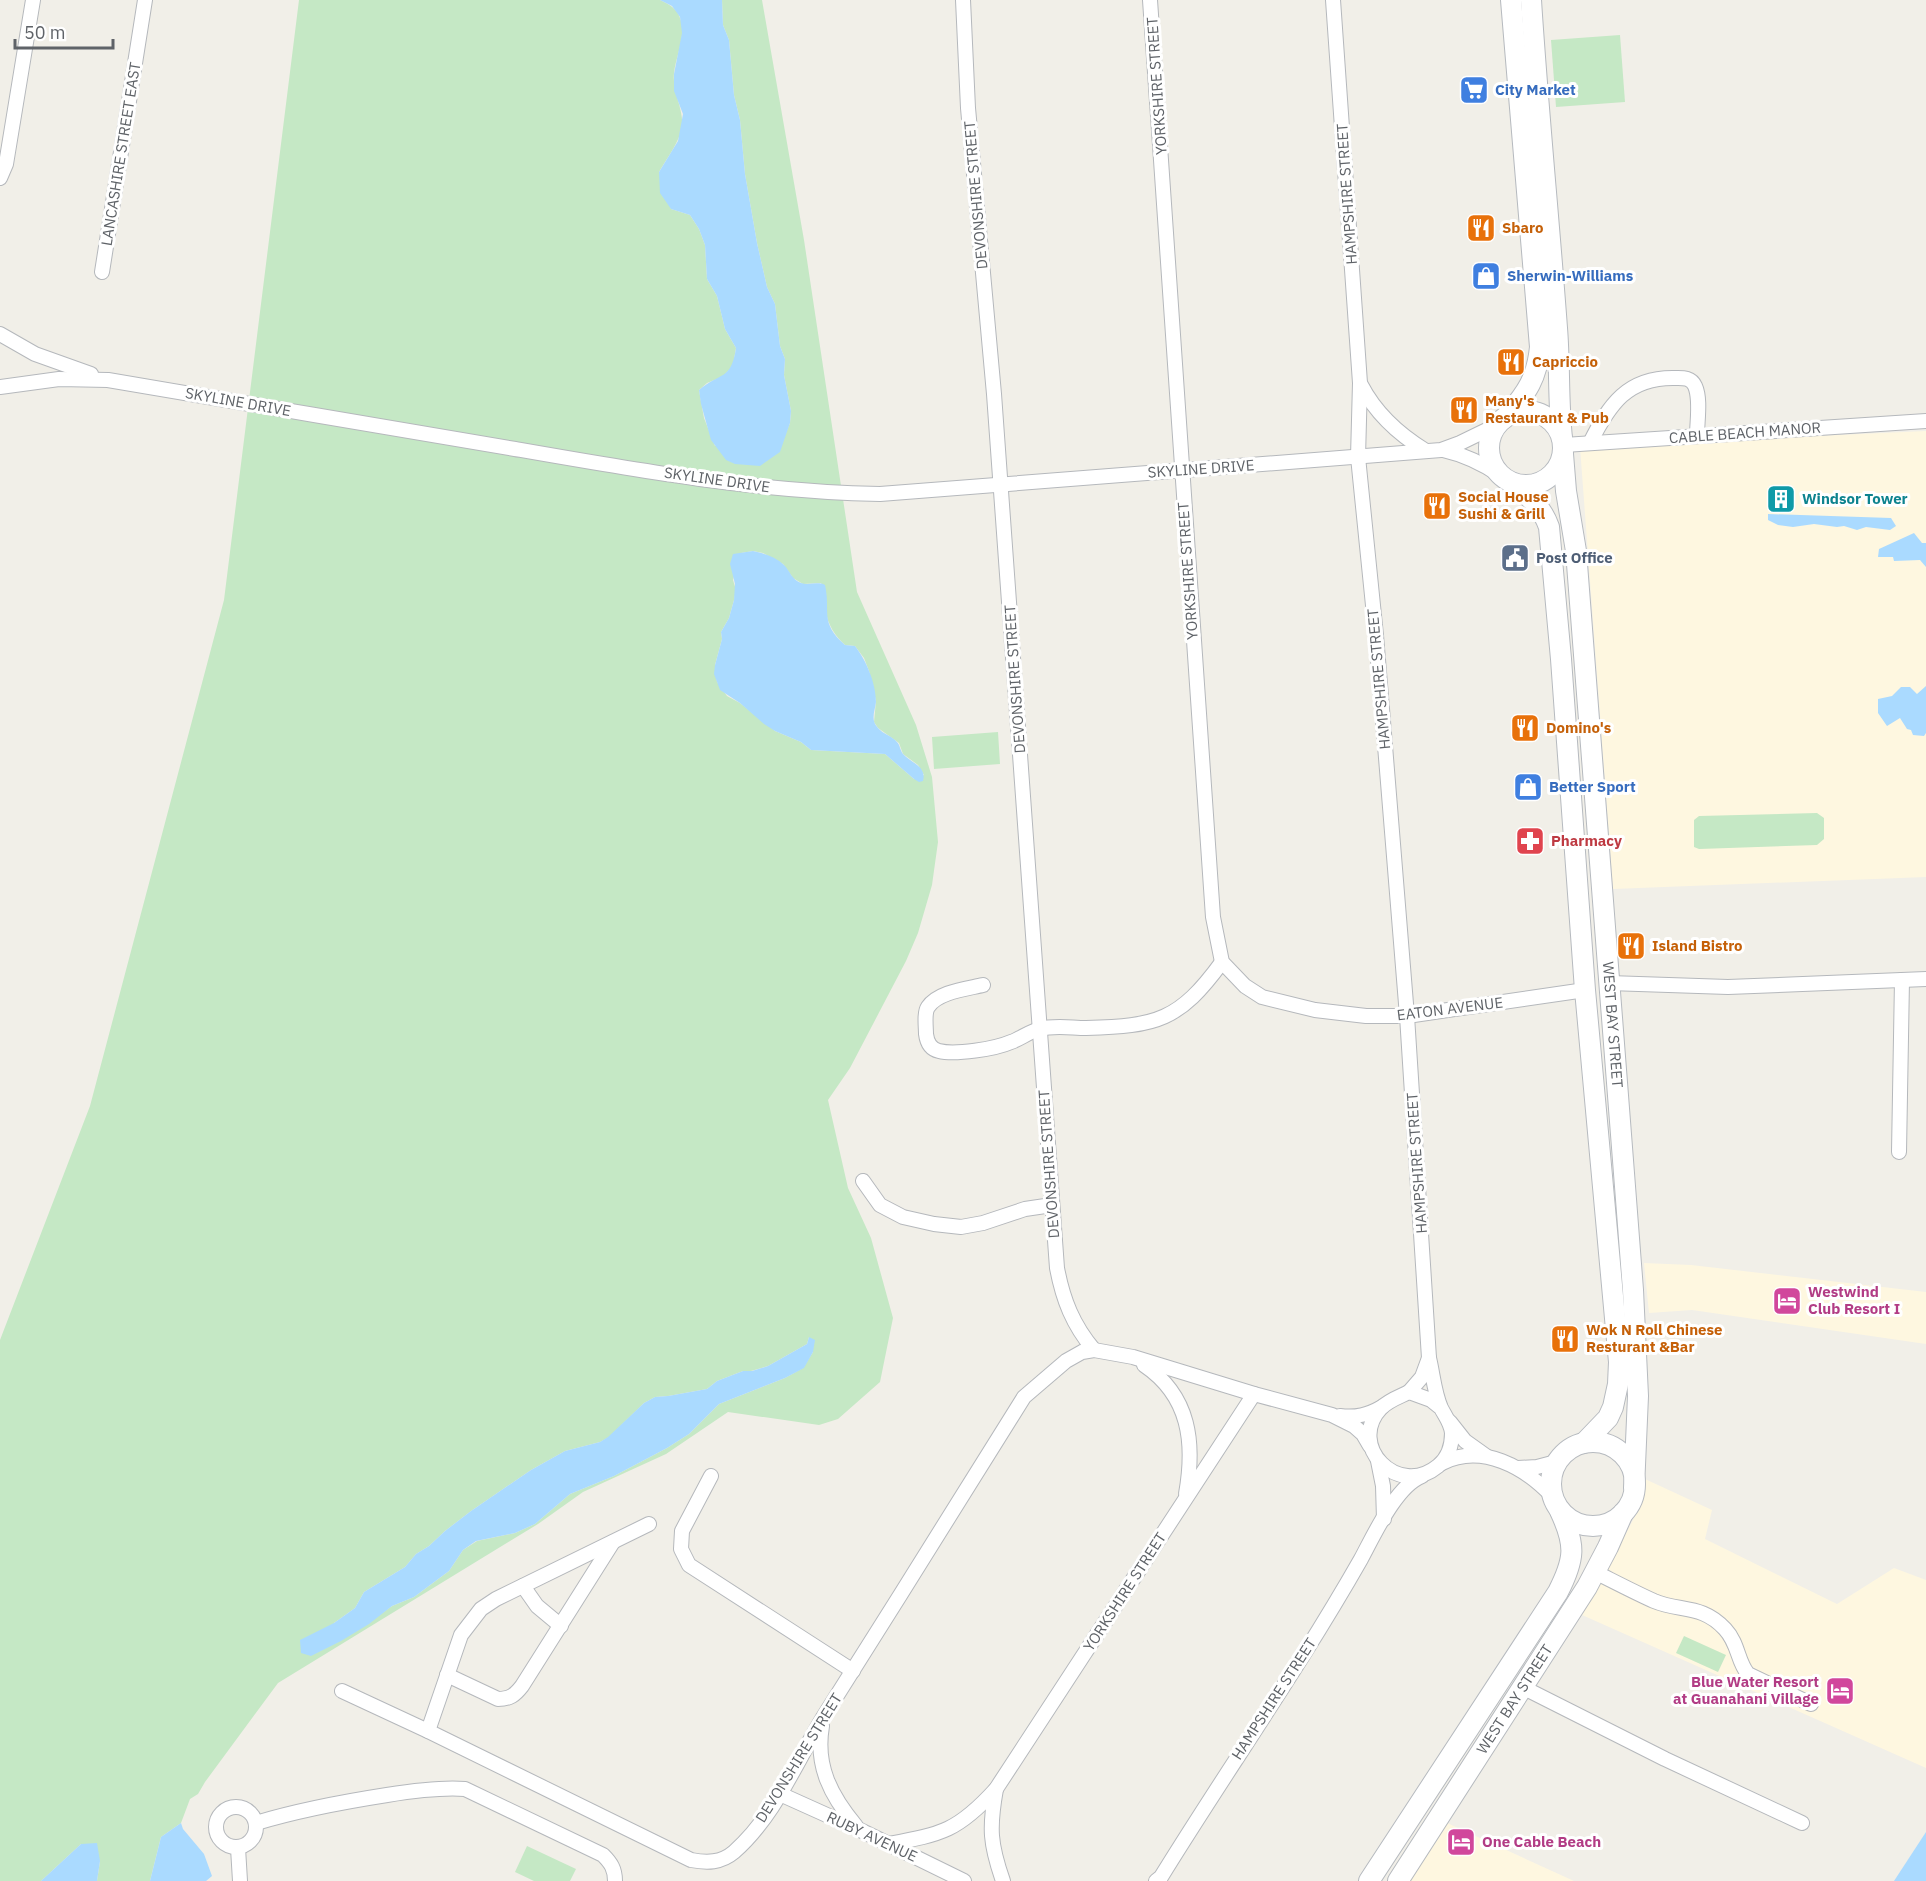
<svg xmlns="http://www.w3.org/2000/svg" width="1926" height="1881" viewBox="0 0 1926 1881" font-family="'IBM Plex Sans',sans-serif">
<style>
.commercial{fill:#fef7e0}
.green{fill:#c5e8c5;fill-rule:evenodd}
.water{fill:#aadaff}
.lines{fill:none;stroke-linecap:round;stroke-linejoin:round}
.street-casing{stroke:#b5b8bc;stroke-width:16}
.secondary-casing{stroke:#b6babf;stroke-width:22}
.street{stroke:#fff;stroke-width:14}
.secondary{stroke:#fff;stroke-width:20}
.labels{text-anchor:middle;stroke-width:6;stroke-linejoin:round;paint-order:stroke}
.street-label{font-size:15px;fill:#5f6368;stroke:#fff}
.shop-label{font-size:15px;font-weight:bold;fill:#366cbe;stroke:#fff;text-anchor:start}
.food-label{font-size:15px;font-weight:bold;fill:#c56008;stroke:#fff;text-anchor:start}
.culture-label{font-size:15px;font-weight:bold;fill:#0d838f;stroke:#fff;text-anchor:start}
.service-label{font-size:15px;font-weight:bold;fill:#4e5e75;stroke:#fff;text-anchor:start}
.health-label{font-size:15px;font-weight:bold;fill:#be3a42;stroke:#fff;text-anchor:start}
.hotel-label{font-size:15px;font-weight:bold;fill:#b23c85;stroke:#fff;text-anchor:start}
</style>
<rect width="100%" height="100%" fill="#f1efe8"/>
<!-- commercial -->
<g class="commercial">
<path d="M1926,431v446l-313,12 -33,-442z"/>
<path d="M1644,1263l47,2 235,27v52l-234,-34 -43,3z"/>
<path d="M1645,1479l67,31 -7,29 132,65 57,-36 32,12v188l-344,-153 57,-106z"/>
<path d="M1445,1822l129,59h-166z"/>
</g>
<!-- green -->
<g class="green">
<path d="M299,0h361c8,4 17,8 20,18 7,17 -4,37 -6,55 -2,19 10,36 8,54 -3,16 -15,31 -23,45l12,37 19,6 9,14 6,16 2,34 10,17 8,33 11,19 -3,17 -9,11 -17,7 -8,7 5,28 11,28 70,-11 5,-12 1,-12 -7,-36 1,-16 -5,-13 -5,-42 -8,-17 -10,-44 -12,-69 -5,-54 -6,-25 -5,-55 -6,-15 -1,-25h40l42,240 53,352 59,133 16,52 6,65 -6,43 -14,48 -12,28 -56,107 -22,32 20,88 23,50 22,80 -13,64 -42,37 -19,6 -91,-13 -62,42 -83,38 -45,32 -260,159 -73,99 -7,12 -8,5 -9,24 -20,14 -11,44h-53l3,-20 -19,-17 -40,37h-41v-541l90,-234 134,-506zM753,551l10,2 20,11 10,14 10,6 18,-1c7,13 4,14 5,28 1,13 10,26 19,34l10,1 9,12 5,13 7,30 -2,21 4,6 21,15 4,11 15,11 6,10 -10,4 -29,-25 -74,-4 -10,-8 -26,-11 -35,-28 -13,-7 -10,-14 -2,-17 7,-26 -1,-7 8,-14 5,-18 2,-10 -3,-10 8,-27zM809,1337l4,15 -10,16 -18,10 -66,26 -30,30 -22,14 -53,28 -44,18 -35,30 -20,9 -38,8 -14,9 -14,21 -35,26 -22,9 -36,25 -22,-8 21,-15 9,-16 41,-25 11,-13 13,-8 16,-15 26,-20 60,-41 34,-19 35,-9 9,-5 35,-34 11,-6 13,-1 39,-7 10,-8 26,-10h8l17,-5 39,-22z"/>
<path d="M1620,35l5,67 -69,5 -5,-67z"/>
<path d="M998,732l2,32 -66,5 -2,-32z"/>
<path d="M1817,813l7,5v21l-7,6 -118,4 -5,-2v-27l5,-4z"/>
<path d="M1684,1636l42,19 -8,17 -42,-19z"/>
<path d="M527,1846l49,23 -6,12h-36l-19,-9z"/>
</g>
<!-- water -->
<g class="water">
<path d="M660,0h62l1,25 6,15 5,55 6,25 5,54 12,69 10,44 8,17 5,42 5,13 -1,16 7,36 -1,12 -10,29 -20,14 -25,-2 -9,-4 -15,-20 -10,-36 -2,-14c21,-18 32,-9 37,-42l-11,-19 -8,-33 -10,-17 -2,-34 -6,-16 -9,-14 -19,-6 -11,-16 -1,-21 19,-31 5,-27 -9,-23v-17l8,-41 -2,-16 -8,-11z"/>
<path d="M1768,514l123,4 5,8 -6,4 -24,-3 -9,3 -13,-4 -7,1 -23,-3 -21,3 -15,-2 -10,-5z"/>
<path d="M1914,533l8,10h4v24l-6,-7 -26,1 -1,-4h-15l1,-8z"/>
<path d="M753,551c10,2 23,6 31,14 6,6 8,15 17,18 8,3 16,-2 24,2 6,27 -6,37 20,60l10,1c11,14 21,37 21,56 -1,9 -6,18 2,26 5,6 14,8 19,14 3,3 3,8 6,12 8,9 24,12 20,27l-4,1 -5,-3 -29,-25 -74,-4 -10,-8 -26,-11 -11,-7 -24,-21 -20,-13 -6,-16 1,-9 7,-26 -1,-7 8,-14 5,-18 1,-16 -5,-20 3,-10z"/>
<path d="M1926,686v47l-2,3 -11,-1 -2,-5 -4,-1 -7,-11 -13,8 -9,-13v-14l14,-3 9,-9h9l7,7z"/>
<path d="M809,1337l6,3 -2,12 -9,16 -19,10 -66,26 -30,30 -22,14 -53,28 -44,18 -35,30 -20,9 -39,8 -13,9 -14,21 -35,26 -22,9 -23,18 -28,17 -30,15 -10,-3 -1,-13 34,-17 21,-15 9,-16 41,-25 11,-13 13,-8 16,-15 26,-20 60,-41 34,-19 35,-9 8,-5 36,-34 11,-6 13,-1 39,-7 10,-8 26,-10h9l16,-5 39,-22z"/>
<path d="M181,1823l2,6 21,25 8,22 -6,5h-56l11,-44z"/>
<path d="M1926,1832v49h-32z"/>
<path d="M97,1843l3,18 -3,20h-56l40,-37z"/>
</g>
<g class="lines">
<!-- street casing -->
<g class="street-casing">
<g id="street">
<path d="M963,0l5,108 26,286 63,874c6,32 16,57 37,82"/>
<path d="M1150,0l63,917 9,45 23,24 17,11 53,13 51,6h41l178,-26"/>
<path d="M1333,0l27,383 -2,74 18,178 31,381 22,342c4,16 5,34 12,50 4,8 10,15 11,25 0,12 -4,25 -14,33 -40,33 -92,-21 -57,-58 8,-8 18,-11 28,-16l22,8 10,8"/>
<path d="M0,178l6,-14 27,-164"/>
<path d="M102,272l43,-272"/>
<path d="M0,334l35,20 56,20"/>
<path d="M1361,385c15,29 37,49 65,66"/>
<path d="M0,387l59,-8 49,1c136,23 271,46 407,69 120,21 244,43 365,45l561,-44 19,-7 37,-18"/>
<path d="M1590,443c19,-38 37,-66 85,-65 7,0 16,-1 20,8 6,13 2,35 2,50"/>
<path d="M1564,445l362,-24"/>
<path d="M1443,450c22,5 39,13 58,26"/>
<path d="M1609,983l119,4 198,-8"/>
<path d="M983,985c-17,4 -45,7 -55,22 -4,6 -2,20 -2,27 1,8 4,15 13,17 16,4 56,-2 72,-9 9,-3 19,-11 29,-13 14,-4 32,-1 46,-1 71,-2 93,-7 136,-66"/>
<path d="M1899,1152l3,-172"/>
<path d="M863,1181l17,24 23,12 31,7 27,3 22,-4 42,-14 27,-4"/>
<path d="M1144,1365c46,31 51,78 42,129"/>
<path d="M1409,1392l13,-15 7,-19"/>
<path d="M1340,1416c16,2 28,-1 42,-9"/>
<path d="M1450,1422l15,19 21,15"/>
<path d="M1378,1461l5,25 1,33"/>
<path d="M1442,1463c40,-20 83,4 111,34"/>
<path d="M1518,1468l19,-1 19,-5"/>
<path d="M711,1476l-29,55 -1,18 8,16 164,106"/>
<path d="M1595,1572c20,10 39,20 59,29 26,11 48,3 71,28 14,15 12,32 23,45l63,30"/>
<path d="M523,1586l14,20 24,20"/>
<path d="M447,1675l51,24c12,0 17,-4 24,-13l91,-144"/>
<path d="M1524,1688l141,71 137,64"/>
<path d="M342,1691l86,40 263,129c16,3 30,3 43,-8 41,-36 62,-90 90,-136 67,-106 134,-213 200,-319l42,-36 16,-9 12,-2 39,7 121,37 78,21 22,11 9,8 7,12"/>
<path d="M822,1726c-7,40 9,70 34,100"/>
<path d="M428,1731l33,-96 20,-26 15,-10 153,-75"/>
<path d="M996,1789c-7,39 -6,55 7,92"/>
<path d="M780,1794l80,36 104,51"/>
<circle cx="236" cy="1827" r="20"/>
<path d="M256,1823c43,-13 86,-21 131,-28 25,-4 53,-8 78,-6l138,66c8,8 12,14 12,26"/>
<path d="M889,1844c53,-10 69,-13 107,-55l258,-395"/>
<path d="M238,1848l2,33"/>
<path d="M1156,1881l5,-4c66,-107 138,-209 200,-318 13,-24 35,-73 61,-83"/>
</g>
</g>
<!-- secondary casing -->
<g class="secondary-casing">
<g id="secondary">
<path d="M1531,0c7,110 18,219 26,328 3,37 1,73 5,110"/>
<circle cx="1526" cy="448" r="37"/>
<path d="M1508,415c19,-23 29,-37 32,-68l-29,-347"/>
<path id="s1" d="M1563,454l3,37 10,60 57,739 5,106 -4,92"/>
<path d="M1512,483c17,13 30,24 37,44l12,132 24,331 34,372 -1,22 -5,23 -5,11 -24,25"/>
<circle cx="1593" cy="1484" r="42"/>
<path d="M1369,1881l189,-289c17,-33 18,-47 2,-81"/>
<path id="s2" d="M1398,1881l189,-294 21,-40 15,-34"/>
</g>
</g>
<!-- street -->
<use href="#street" class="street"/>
<!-- secondary -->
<use href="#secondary" class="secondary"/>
</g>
<!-- icons -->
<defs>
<g id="supermarket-square" transform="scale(1.5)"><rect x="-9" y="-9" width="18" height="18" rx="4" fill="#3f7fe0" stroke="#fff"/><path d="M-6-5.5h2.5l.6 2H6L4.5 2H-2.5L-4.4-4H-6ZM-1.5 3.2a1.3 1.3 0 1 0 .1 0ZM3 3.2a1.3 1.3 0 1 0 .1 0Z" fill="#fff"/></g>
<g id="restaurant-square" transform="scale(1.5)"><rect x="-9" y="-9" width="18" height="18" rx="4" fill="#e8710a" stroke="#fff"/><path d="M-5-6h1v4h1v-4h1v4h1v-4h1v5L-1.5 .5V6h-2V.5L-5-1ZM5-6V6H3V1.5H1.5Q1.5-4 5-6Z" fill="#fff"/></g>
<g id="shop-square" transform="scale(1.5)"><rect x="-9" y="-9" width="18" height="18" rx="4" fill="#3f7fe0" stroke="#fff"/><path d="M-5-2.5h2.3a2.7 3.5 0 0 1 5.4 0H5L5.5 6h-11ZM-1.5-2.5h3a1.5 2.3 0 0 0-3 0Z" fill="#fff"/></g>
<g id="building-square" transform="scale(1.5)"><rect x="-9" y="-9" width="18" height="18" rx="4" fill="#0f9aa8" stroke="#fff"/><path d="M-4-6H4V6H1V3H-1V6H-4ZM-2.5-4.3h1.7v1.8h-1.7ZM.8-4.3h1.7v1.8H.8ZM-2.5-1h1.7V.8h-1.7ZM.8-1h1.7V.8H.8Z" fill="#fff"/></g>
<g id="civic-square" transform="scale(1.5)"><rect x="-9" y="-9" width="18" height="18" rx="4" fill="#5c6f8a" stroke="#fff"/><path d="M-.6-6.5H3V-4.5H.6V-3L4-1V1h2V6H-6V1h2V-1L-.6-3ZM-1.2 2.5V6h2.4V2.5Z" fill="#fff"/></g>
<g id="pharmacy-square" transform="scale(1.5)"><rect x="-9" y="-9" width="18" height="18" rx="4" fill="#e0444e" stroke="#fff"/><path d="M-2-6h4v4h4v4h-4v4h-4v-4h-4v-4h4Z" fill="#fff"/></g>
<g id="hotel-square" transform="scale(1.5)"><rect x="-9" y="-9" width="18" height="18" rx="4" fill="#d1479c" stroke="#fff"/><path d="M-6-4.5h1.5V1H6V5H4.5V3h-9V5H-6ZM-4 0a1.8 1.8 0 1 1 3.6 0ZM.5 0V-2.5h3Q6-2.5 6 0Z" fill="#fff"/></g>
</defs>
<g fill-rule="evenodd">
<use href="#supermarket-square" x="1474" y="90"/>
<use href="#restaurant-square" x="1481" y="228"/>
<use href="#shop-square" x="1486" y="276"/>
<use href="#restaurant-square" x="1511" y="362"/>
<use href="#restaurant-square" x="1464" y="410"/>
<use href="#building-square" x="1781" y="499"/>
<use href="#restaurant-square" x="1437" y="506"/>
<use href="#civic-square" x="1515" y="558"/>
<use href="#restaurant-square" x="1525" y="728"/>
<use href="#shop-square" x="1528" y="787"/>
<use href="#pharmacy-square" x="1530" y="841"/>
<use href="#restaurant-square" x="1631" y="946"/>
<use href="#hotel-square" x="1787" y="1301"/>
<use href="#restaurant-square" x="1565" y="1339"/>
<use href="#hotel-square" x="1840" y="1691"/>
<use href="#hotel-square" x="1461" y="1842"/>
</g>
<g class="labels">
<!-- street labels -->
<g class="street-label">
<text transform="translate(1157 86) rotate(-94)" y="5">YORKSHIRE STREET</text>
<text transform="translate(121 154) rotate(-81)" y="5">LANCASHIRE STREET EAST</text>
<text transform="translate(1347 194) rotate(-94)" y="5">HAMPSHIRE STREET</text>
<text transform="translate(976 195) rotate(-95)" y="5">DEVONSHIRE STREET</text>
<text transform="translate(238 402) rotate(10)" y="5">SKYLINE DRIVE</text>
<text transform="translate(1745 433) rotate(-4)" y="5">CABLE BEACH MANOR</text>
<text transform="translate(1201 469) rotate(-4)" y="5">SKYLINE DRIVE</text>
<text transform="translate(717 480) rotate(8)" y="5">SKYLINE DRIVE</text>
<text transform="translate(1188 571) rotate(-94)" y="5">YORKSHIRE STREET</text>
<text transform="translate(1015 679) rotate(-94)" y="5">DEVONSHIRE STREET</text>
<text transform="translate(1379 679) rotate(-95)" y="5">HAMPSHIRE STREET</text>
<text transform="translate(1450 1009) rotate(-7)" y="5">EATON AVENUE</text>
<text dy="5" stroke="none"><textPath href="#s1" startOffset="573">WEST BAY STREET</textPath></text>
<text transform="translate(1417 1163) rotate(-94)" y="5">HAMPSHIRE STREET</text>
<text transform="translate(1049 1164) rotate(-94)" y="5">DEVONSHIRE STREET</text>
<text transform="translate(1125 1592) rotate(-57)" y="5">YORKSHIRE STREET</text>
<text transform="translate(1274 1699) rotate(-57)" y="5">HAMPSHIRE STREET</text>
<text dy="5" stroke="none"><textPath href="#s2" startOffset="216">WEST BAY STREET</textPath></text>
<text transform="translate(799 1758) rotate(-58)" y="5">DEVONSHIRE STREET</text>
<text transform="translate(872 1837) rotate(25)" y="5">RUBY AVENUE</text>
</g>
<!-- shop labels -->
<g class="shop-label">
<text x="1495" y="95">City Market</text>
<text x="1507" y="281">Sherwin-Williams</text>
<text x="1549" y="792">Better Sport</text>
</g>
<!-- food labels -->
<g class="food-label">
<text x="1502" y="233">Sbaro</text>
<text x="1532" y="367">Capriccio</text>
<text x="1485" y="406">Many's<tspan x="1485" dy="17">Restaurant &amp; Pub</tspan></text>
<text x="1458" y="502">Social House<tspan x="1458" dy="17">Sushi &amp; Grill</tspan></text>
<text x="1546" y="733">Domino's</text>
<text x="1652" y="951">Island Bistro</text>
<text x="1586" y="1335">Wok N Roll Chinese<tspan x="1586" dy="17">Resturant &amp;Bar</tspan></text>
</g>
<!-- culture labels -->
<g class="culture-label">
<text x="1802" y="504">Windsor Tower</text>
</g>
<!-- service labels -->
<g class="service-label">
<text x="1536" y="563">Post Office</text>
</g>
<!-- health labels -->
<g class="health-label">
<text x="1551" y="846">Pharmacy</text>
</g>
<!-- hotel labels -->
<g class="hotel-label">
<text x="1808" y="1297">Westwind<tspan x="1808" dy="17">Club Resort I</tspan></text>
<text x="1819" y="1687" text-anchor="end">Blue Water Resort<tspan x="1819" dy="17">at Guanahani Village</tspan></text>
<text x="1482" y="1847">One Cable Beach</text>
</g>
</g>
<!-- scale -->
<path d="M15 39v9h98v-9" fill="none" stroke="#5f6368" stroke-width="3"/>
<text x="24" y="39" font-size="18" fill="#5f6368" stroke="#ffffff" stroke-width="4.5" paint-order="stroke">50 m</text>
</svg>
